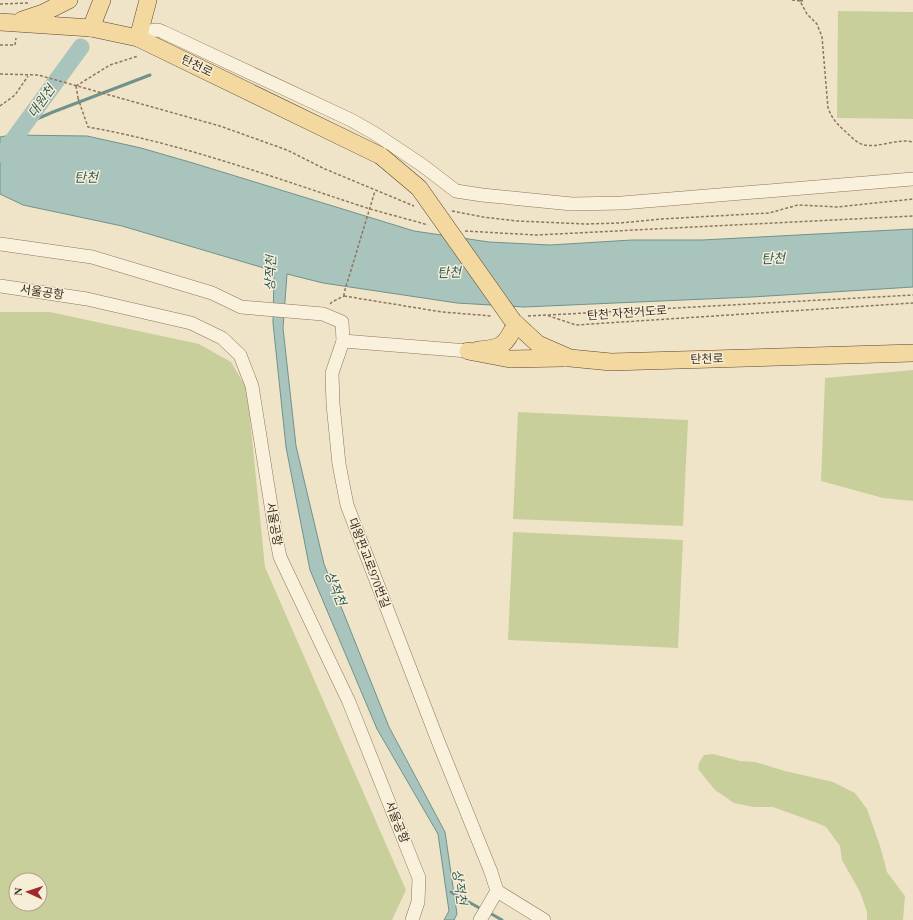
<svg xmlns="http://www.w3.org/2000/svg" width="913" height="920" viewBox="0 0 913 920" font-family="'Times New Roman','Noto Sans KR',serif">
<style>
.green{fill:#c9cf9b;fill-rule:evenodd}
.water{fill:#a9c4bc;stroke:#6f938a}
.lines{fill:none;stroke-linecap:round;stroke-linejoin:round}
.stream{stroke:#6f938a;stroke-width:3}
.river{stroke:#a9c4bc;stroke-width:17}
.minor-casing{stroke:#8d765c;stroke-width:14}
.major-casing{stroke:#5b4430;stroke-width:18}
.path{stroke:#8d765c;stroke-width:1.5;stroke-dasharray:3 2;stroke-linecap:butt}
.minor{stroke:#faf1dc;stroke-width:13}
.major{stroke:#f3d9a0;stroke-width:17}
.major-bridge-casing{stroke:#5b4430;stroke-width:18;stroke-linecap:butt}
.path-bridge{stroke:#8d765c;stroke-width:1.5;stroke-dasharray:3 2;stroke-linecap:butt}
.major-bridge{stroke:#f3d9a0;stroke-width:17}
.labels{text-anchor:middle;stroke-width:3;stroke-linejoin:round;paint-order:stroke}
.street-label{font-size:12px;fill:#3d2e20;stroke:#f7eed8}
.water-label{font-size:13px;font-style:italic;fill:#2f5d5a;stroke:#f7eed8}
</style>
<rect width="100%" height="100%" fill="#f0e4c8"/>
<!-- green -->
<g class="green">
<path d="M838,11l75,1v107l-76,-1z"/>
<path d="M0,312h50l149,32 32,18 16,27 18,178 141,323 -14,30h-392zM16,880h24v24h-24z"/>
<path d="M913,370v131l-30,-3 -62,-17 4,-103z"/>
<path d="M518,412l170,8 -5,106 -170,-7z"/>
<path d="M513,532l170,8 -5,108 -170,-8z"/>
<path d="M713,754l27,7 15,1 30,9 48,11 22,11 12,16 13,37 7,26 18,24 -2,24h-36v-8l-7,-20 -18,-32 -2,-14 -14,-19 -9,-4 -44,-16h-20l-19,-4 -19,-13 -17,-21 1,-6 5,-8z"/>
</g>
<!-- water -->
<path class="water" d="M11,135l76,1 54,12 52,15 221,68 75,11 61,3 82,-5h70l211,-11v58l-161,10 -228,10 -67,-4 -134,-20 -36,-9 -4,54 13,118 28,118 65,163 56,105 12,82 -3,6h-10l5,-9 -11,-77 -61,-105 -67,-159 -24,-123 -13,-124 1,-52 -152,-45 -99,-21 -23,-11v-57z"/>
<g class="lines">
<!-- stream -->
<g class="stream">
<path d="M25,124l28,-12 97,-37"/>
<path d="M451,892l32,18"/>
<path d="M488,912l14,8"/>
</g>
<!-- river -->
<path class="river" d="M0,154l5,-3 76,-104"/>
<!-- minor casing -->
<g class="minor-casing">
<g id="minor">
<path d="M139,32l19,-2 5,2 188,88 23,13 48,32 34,26 26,4 90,9 50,-1 291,-24"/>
<path d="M0,244l92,13 120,36 29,14 82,7 19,8 1,19"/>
<path d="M0,286l87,13 104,24 31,15 18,17 12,31 24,151 4,20 69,145 70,176 -1,24 -6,18"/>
<path d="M468,351l-125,-10 -11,32 1,31 6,60 8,41 91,236 53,131 6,19 -17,29"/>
<path d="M497,891l47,29"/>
</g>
</g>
<!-- major casing -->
<g class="major-casing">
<g id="major">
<path d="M22,20l21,-7 26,-13"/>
<path d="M0,22l91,6 47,10 243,118"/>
<path d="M91,28l11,-28"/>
<path d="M138,38l10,-38"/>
<path d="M513,321l25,23 32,14 41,4 302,-9"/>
<path d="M478,350c24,-2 27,-4 37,-25"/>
<path d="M468,351l42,8 53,-1"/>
</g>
</g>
<!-- path -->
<g class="path">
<path d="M792,0l8,1 7,13 10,10 5,13 6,71c4,11 10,17 18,24 5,5 11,11 18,13 16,3 33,-7 49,-3"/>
<path d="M800,1l5,-1"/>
<path d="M0,4l28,-1"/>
<path d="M0,45h15l1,-7"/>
<path d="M0,74l38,1 182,51 67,24 38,19 89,37"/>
<path d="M76,86l34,-21 28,-9"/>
<path d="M76,86l2,12"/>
<path d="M0,106l15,-11 13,-19"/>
<path d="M81,107l7,20c96,17 187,51 279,81 20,6 41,11 61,17"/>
<path d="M452,211l31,6 34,4 69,3 34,-1 41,-4 108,-6 29,-8 39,2 76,-8"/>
<path d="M465,231l71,4 377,-19"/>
<path d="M344,296l98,16 50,4"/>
<path d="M344,296v-3l31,-102"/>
<path d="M330,304l2,-2 12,-6"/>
<path d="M548,315l365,-20"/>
<path d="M528,316l18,-1 30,10 337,-22"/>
</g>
<!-- minor -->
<use href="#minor" class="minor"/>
<!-- major -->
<use href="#major" class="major"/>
<!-- major-bridge casing -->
<g class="major-bridge-casing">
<path id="major-bridge" d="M381,156l38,32 94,133"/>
</g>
<!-- path-bridge -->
<path class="path-bridge" d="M78,98l3,9"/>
<!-- major-bridge -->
<use href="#major-bridge" class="major-bridge"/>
</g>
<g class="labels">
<!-- street labels -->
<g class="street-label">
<text transform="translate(197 66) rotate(26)" y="4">탄천로</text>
<text transform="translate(42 292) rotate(8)" y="4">서울공항</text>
<text transform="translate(627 313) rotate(-4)" y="4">탄천 자전거도로</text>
<text transform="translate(707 359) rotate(-2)" y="4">탄천로</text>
<text transform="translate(274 524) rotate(80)" y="4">서울공항</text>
<text transform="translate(369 563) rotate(69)" y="4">대왕판교로970번길</text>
<text transform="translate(397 822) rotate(68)" y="4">서울공항</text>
</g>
<!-- water labels -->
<g class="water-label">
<text transform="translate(41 101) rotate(-54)" y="5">대원천</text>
<text x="86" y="182">탄천</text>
<text transform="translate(773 258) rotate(-2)" y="5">탄천</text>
<text transform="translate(449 272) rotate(-2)" y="5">탄천</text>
<text transform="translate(270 273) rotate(-88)" y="5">상적천</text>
<text transform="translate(336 588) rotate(68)" y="5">상적천</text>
<text transform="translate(460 887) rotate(82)" y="5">상적천</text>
</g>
</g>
<!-- north arrow -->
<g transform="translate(28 892) rotate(273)"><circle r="19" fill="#f7eed8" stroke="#ada18e"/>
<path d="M0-3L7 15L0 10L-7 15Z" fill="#9e2a2b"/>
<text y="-6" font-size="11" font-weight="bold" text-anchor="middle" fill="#3d2e20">N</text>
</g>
</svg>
